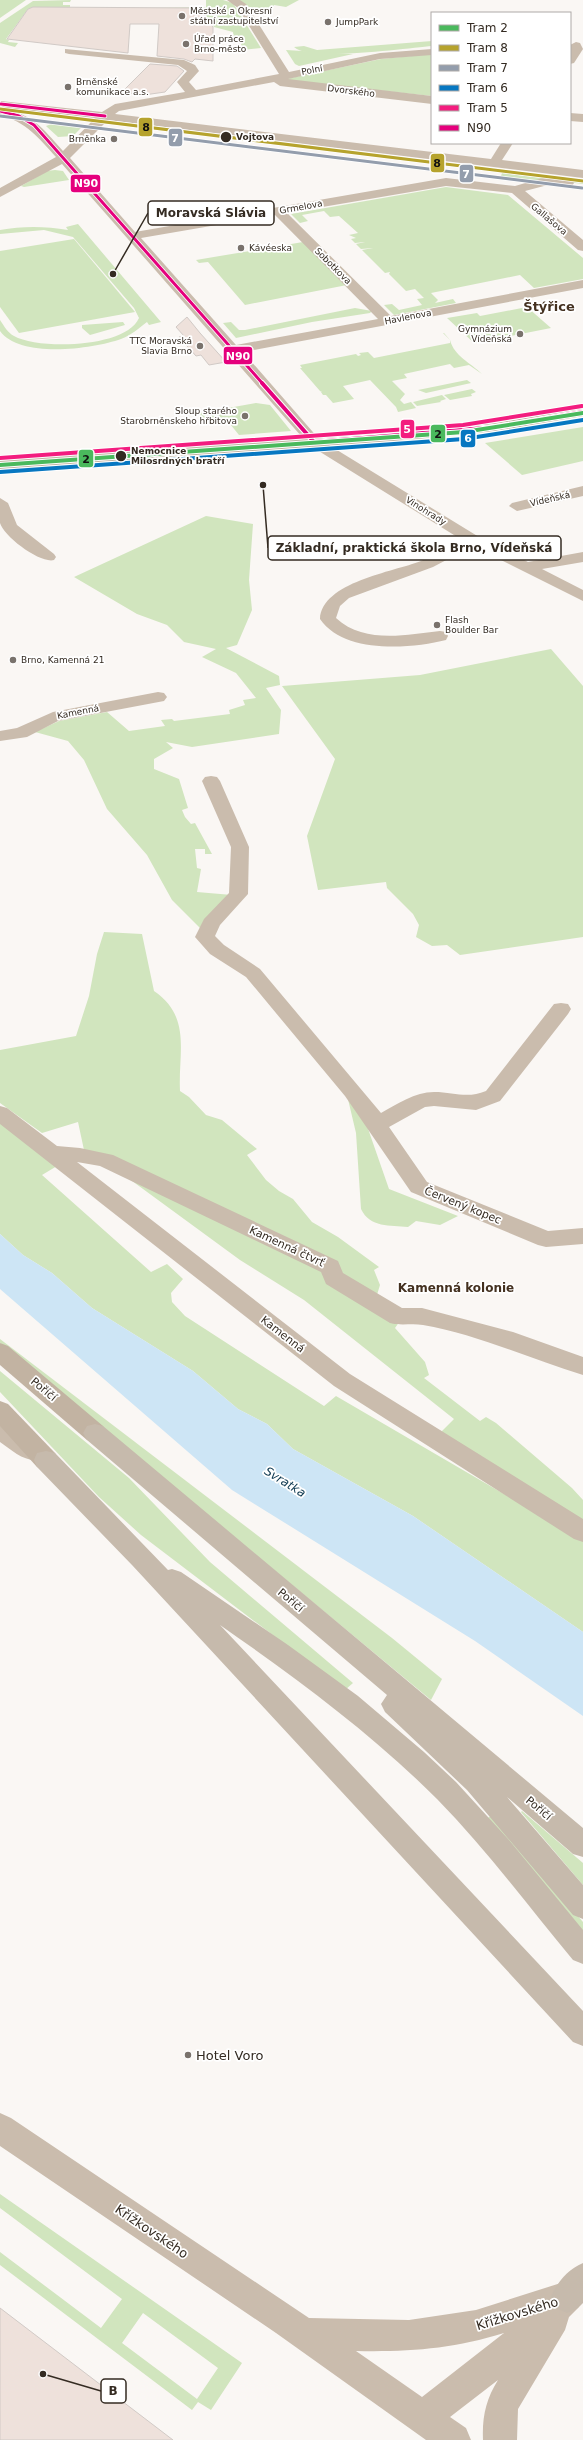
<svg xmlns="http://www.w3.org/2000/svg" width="583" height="2440" viewBox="0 0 583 2440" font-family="'DejaVu Sans',sans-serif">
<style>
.green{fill:#d1e5be;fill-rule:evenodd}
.water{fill:#cde5f5}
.building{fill:#eee1db;stroke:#d1cac6}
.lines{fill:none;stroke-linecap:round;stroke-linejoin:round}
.minor{fill:#cabcad;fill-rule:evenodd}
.major{fill:#c2b3a2;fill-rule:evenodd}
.highway{fill:#c6baac;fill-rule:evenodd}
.bus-1-far1-casing{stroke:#fff;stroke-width:4.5}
.bus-1-casing{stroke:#fff;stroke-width:6}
.bus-1-far1{stroke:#e5007d;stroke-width:3}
.bus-1{stroke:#e5007d;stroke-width:4}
.tram-1-casing{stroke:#fff;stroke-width:6}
.tram-2-casing{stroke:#fff;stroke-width:4.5}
.tram-3-casing{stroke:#fff;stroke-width:4.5}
.tram-4-casing{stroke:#fff;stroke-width:6}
.tram-5-casing{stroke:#fff;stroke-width:6}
.tram-1{stroke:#4ab95d;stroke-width:4}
.tram-2{stroke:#b6a32d;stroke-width:3}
.tram-3{stroke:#939dac;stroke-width:3}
.tram-4{stroke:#0777c1;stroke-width:4}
.tram-5{stroke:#f31d7f;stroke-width:4}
.poi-dot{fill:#79726c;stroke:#fff;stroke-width:1.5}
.stop-dot{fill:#342b22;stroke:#fff;stroke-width:1.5}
.labels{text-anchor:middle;stroke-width:3.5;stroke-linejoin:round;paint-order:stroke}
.far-poi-label{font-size:9px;fill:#342b22;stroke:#fff;text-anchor:start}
.far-street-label{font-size:9px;fill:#342b22;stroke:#fff}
.far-stop-label{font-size:9px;font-weight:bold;fill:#342b22;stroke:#fff;text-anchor:start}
.street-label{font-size:11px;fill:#342b22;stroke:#fff}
.neighbourhood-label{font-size:12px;font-weight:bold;fill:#443120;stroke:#fff}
.water-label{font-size:12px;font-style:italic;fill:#0a364e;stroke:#fff}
.far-district-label{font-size:13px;font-weight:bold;fill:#443120;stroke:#fff}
.near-poi-label{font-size:13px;fill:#342b22;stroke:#fff;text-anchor:start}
.near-street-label{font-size:13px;fill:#342b22;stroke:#fff}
.leader{fill:none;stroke:#342b22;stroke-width:1.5}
.callout-dot{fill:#342b22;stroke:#fff;stroke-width:1.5}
.callout{fill:#fff;stroke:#342b22;stroke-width:1.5}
.callout-label{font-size:12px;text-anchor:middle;font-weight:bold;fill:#342b22}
.line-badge{stroke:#fff;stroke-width:1.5}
.badge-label{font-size:11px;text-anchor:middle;font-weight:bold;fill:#fff}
.pale-badge-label{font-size:11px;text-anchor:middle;font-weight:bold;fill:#111}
</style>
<rect width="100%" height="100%" fill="#faf7f4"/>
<!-- green -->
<g class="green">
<path d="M0,0h26l-26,18z"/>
<path d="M71,0l-1,2h-7v3h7v3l-37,-1 -5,2 -22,30 3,1 -1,2 10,1 -3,4 -15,-4v-20l33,-22z"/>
<path d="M206,0h17l10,3 28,45 -19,2 -1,-7h-7l-1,-11 -19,-5 -14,-19h-46l52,-1z"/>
<path d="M238,0h61l-13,7 -12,-2 -1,3c-17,1 -21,3 -35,-8z"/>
<path d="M432,41v5c-24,2 -123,16 -138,1l10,-1 13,4z"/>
<path d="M286,50l67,4 -54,12 -4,-2z"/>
<path d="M432,54v42l-151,-16 100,-21z"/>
<path d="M54,123l25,3 2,2 -8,8 -15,1 -12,-11z"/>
<path d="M55,170l8,1 6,9 -45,7 -3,-1 26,-15z"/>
<path d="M502,173l81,10v1l-32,-4 -16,2 -32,-5 -2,-1z"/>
<path d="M446,187l62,8 75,63v21l-49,9 -14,-13 -89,18 7,7 -3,3 18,-4 3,4 -62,12 -10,-10 8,-1 7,6 23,-5 -5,-6 7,-1 -9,-9 -9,2 -17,-17 1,-2 -5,1 -23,-23 11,-2 -12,1 -5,-5 9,-2 -10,1 -4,-4 5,-1 -7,-3 9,-2 -19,-17 -9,1 -6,-6 -22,4 6,6 -8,2 -9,-9z"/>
<path d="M78,224l83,98 -12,3 -2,-3c-9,7 -16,13 -26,17 -28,10 -101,20 -121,-8v-11c4,6 8,13 14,16 25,14 112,12 125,-18l-5,-10 -61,-71 -29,-7 -44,4v-4c22,-4 45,-4 68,0l-2,-3z"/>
<path d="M74,239l61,73 -116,21 -19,-26v-56z"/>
<path d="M303,242l44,43 -102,20 -37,-43 -9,1 -3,-3z"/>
<path d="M527,307l24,21 -77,15 -27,-25 30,-5 3,3z"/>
<path d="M355,308l17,3 -2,2 -58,9 -76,16 -13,-15 8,-1 8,8h6z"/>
<path d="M123,322l2,3 -35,10 -8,-7v-3z"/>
<path d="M443,333h1l6,7c4,16 21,23 32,34l-13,-9 -15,3 -4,-4 -46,10 3,4 -15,3 13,13 -5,6 4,4 7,-2 5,6 -18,4 -2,-5 -26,-27 -27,6 11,13 -21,4 -7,-8h-3l-2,-3h1l-2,-1 -20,-23h2l-2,-3 56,-11 2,2 3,-1 -2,-2 9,-1 6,6 76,-15v-3z"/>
<path d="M467,380l4,3 -45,10 -8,-3z"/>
<path d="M472,389l4,3 -5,2 1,2 -22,4 -6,-5z"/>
<path d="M442,395l4,4 -6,2 1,1 -24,4 -4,-4z"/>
<path d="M256,403l14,2 21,26 -52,4 -13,-16 -25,2 -1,-8z"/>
<path d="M583,427v34l-61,14 -37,-32z"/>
<path d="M206,516l47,8 -4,56 3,30 -15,35 -11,3 53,28 1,9 -14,3 15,22 -2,24 -87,13 -26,-5 7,6 -19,11v10l25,10 9,29 -6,2 3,7 6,7 4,-1 17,31h-7v-5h-10l2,19 4,1 -4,23 35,3 -30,35 -30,-30 -25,-45 -40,-46 -23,-49 -16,-19 -33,-9 24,-11 48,-9 22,19 36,-5 -4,-6 11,-1 2,2 56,-7 -1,-4 16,-5 -2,-5 13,-2 -20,-25 -34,-16 14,-8 -32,-7 -17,-17 -30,-11 -63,-37z"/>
<path d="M551,649l32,37v251l-123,18 -13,-10 -15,1 -16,-9 3,-12 -6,-11 -26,-26 -1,-6 -68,8 -11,-54 28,-77 -53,-73 138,-11z"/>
<path d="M104,932l38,2 12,57c38,26 24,62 26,100l9,6 17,18 16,5 35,29 -10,6 19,25 13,11 14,8 19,23 26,15 41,30 -5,3 6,15 -8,26 28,10 -5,7 30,34 4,13 -5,3 56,43 6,-4 10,6 76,65 11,12v26l-143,-93 14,-14 -150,-119 -64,-40 -112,-82 -44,-28 -6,-28 -36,11 -42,-30v-53l76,-14 13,-40 8,-42z"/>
<path d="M347,1095l19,28 23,66 69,27 -18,9 -24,-4 -8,6c-18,-2 -38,1 -47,-18l-5,-76z"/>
<path d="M0,1121l57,45 -15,9 109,97 16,-8 16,15 -12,14 1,9 13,14 139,90 12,-10 247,144v92l-170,-116 -120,-67 -26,-25 -29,-15 -45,-38 -101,-63 -40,-35 -29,-18 -23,-21z"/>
<path d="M0,1339l392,299 50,41 -11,21 -431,-357z"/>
<path d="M0,1371l129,107 81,84 143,121 -8,7 -204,-155 -42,-38 -99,-105z"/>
<path d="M522,1811l61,52v22l-62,-73z"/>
<path d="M492,1815l91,107v14l-98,-116z"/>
<path d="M0,2194l242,169 -31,47 -13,-8 -6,8 -192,-145v-13l101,76 21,-29 -122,-91zM143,2313l75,55 -21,31 -75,-56z"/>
</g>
<!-- water -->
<path class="water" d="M0,1234l23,21 29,18 40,35 101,63 45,38 29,15 26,25 120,67 170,116v84l-108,-75 -243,-151 -232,-201z"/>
<!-- building -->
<g class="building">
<path d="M33,7l166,1 14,19v34l-18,-2 -3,3 -8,-3 -27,-3 2,-32h-29l-2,29 -121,-14 21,-30z"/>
<path d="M150,64l27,2 7,5 -19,21 -21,3 -22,-3z"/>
<path d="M187,317l13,16 26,29 -17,3 -8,-10 -5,1 -17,-19 5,-1 -8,-9z"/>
<path d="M0,2308l173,132h-173z"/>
</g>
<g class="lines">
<!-- minor -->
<g class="minor">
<path d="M227,0h13l6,4 43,68 91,-19 52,-4v6l-52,4 -92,20 144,17v8l-152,-18 -6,-4 -155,29 -4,3 376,45 10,-16h12l-11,17 81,10v8l-475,-58 -38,38 65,74 311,-54 69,8 28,-8 29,2 2,3 -2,3h-28l-19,5 58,49v11l-5,-1 -66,-57 -66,-7 -159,27 104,103 192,-36v8l-340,64 76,87 160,98 49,25 55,-10v10l-41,7 41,21v11l-110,-55 -40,21 -84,31 -9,8 -4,12c28,26 69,17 104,13l6,1 2,4 -2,4c-36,9 -102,14 -126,-21 2,-37 73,-47 101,-58 14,-6 27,-14 41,-21l-153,-95 -247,-281 -62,33v-9l56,-31c-17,-19 -30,-35 -56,-42v-8c34,9 40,18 63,44l32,-33 -90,-10 -5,-3 1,-4 101,11 13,-8 70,-12 -8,-10 10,-11 -9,-6 -109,-11 -4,-1v-4l119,11 11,5 4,6 -10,11 7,8 83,-16 -41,-66zM275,215l103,104 -142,26 -95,-107z"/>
<path d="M576,42l4,1 3,6 -9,14 -4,1v-19z"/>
<path d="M570,113l13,1v8l-13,-1z"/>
<path d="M583,486v10l-66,15 -8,-5 3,-3z"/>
<path d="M0,498l8,5 9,22 37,29 2,3 -2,3c-13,4 -50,-23 -54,-37 0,-7 0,-17 0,-25z"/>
<path d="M158,692l6,1 3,4 -3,4 -106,20 -31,16 -27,4v-10l17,-3 36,-16z"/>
<path d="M211,776l6,1 3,4 29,66 -1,47 -28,31 -5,11 9,9 36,24 121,144c16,-9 34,-21 53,-21 20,0 33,7 52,-1l68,-87 7,-1 7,1 3,5 -3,5 -68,87 -24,9 -42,-4 -9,1 -36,20 38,55 121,49 35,-3v16l-37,3 -8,-2 -127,-53 -66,-96 -99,-119 -36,-23 -15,-17 9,-18 25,-26 2,-46 -29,-66 3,-4z"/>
<path d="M0,1106l7,2 50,38 23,2 33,7 225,106 5,12 59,35h20l91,24 70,25v18c-52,-16 -107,-41 -160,-50 -11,-2 -22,1 -33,-2l-64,-39 -5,-12 -221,-106 -23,-4 273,212 233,145v23l-9,-3 -240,-153 -334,-262z"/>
<path d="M0,1421c15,5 39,17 46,31l-3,7c-17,5 -30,-8 -43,-17z"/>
<path d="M0,2113l11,5 298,200 100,2 67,-10 91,-29 11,5 5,11 -5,11 -9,9 -4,13 -47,79 -1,31h-34c-1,-23 3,-41 15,-60l-48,37 16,11 5,12h-45l-150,-107 -276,-187zM504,2333l-82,64 -66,-46c53,1 97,-2 148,-18z"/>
</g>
<!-- major -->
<g class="major">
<path d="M583,408v8l-87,15 -89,9 -407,29v-10l407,-27 89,-9z"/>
<path d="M0,1343l8,3 95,80 4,7 -4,7 -8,2 -8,-2 -87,-75z"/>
<path d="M0,1401l8,3 47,49 3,7 -3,7 -9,2 -9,-2 -37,-41z"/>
</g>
<!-- highway -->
<g class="highway">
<path d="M95,1424l8,2 480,402v29l-10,-3 -66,-57 76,88v34l-10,-4 -106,-125 -82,-78 -4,-8 6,-9 -300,-255 -4,-7 4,-7z"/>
<path d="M46,1451l9,2 113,117 4,-1 9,3 107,73 70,51 66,56 32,30 53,58 74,90v34l-10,-4c-45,-54 -87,-111 -136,-161 -66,-66 -141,-121 -217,-174l363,386v35l-10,-4 -441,-477 -95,-98 -3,-7 3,-7z"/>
<path d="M583,2263v40l-5,5 -11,5 -11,-5 -5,-11c7,-16 16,-27 32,-34z"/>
</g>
<!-- bus-1-far1 casing -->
<g class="bus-1-far1-casing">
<g id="bus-1-far1">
<path d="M1,104l104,12"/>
<path d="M0,111l19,5 15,9 229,259"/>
</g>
</g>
<!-- bus-1 casing -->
<g class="bus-1-casing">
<g id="bus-1">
<path d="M262,383l52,59"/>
<path d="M314,442l182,-15 87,-15"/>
</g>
</g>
<!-- bus-1-far1 -->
<use href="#bus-1-far1" class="bus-1-far1"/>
<!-- bus-1 -->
<use href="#bus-1" class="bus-1"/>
<!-- tram-1 casing -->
<g class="tram-1-casing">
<path id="tram-1" d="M0,465l464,-33 119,-19"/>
</g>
<!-- tram-2 casing -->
<g class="tram-2-casing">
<path id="tram-2" d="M0,109l583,72"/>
</g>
<!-- tram-3 casing -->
<g class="tram-3-casing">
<path id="tram-3" d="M0,116l582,72"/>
</g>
<!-- tram-4 casing -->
<g class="tram-4-casing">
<path id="tram-4" d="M0,472l464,-33 119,-19"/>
</g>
<!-- tram-5 casing -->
<g class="tram-5-casing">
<path id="tram-5" d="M0,458l463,-33 119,-19"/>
</g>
<!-- tram-1 -->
<use href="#tram-1" class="tram-1"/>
<!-- tram-2 -->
<use href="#tram-2" class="tram-2"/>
<!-- tram-3 -->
<use href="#tram-3" class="tram-3"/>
<!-- tram-4 -->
<use href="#tram-4" class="tram-4"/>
<!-- tram-5 -->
<use href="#tram-5" class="tram-5"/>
</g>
<!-- markers -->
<g class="poi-dot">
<circle cx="182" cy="16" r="4"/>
<circle cx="328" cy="22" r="4"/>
<circle cx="186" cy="44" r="4"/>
<circle cx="68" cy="87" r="4"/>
<circle cx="114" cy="139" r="4"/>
<circle cx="241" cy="248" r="4"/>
<circle cx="520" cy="334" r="4"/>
<circle cx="200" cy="346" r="4"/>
<circle cx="245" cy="416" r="4"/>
<circle cx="437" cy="625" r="4"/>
<circle cx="13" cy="660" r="4"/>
<circle cx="188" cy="2055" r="4"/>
</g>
<g class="stop-dot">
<circle cx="226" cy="137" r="6"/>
<circle cx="121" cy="456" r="6"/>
</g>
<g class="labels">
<!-- far-poi labels -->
<g class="far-poi-label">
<text x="190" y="14">Městské a Okresní<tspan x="190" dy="10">státní zastupitelství</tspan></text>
<text x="336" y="25">JumpPark</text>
<text x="194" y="42">Úřad práce<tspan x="194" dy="10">Brno-město</tspan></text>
<text x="76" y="85">Brněnské<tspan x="76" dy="10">komunikace a.s.</tspan></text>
<text x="106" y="142" text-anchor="end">Brněnka</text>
<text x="249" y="251">Kávéeska</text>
<text x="512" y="332" text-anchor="end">Gymnázium<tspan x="512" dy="10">Vídeňská</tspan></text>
<text x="192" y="344" text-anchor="end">TTC Moravská<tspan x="192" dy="10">Slavia Brno</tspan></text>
<text x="237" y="414" text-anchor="end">Sloup starého<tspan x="237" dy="10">Starobrněnskeho hřbitova</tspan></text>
<text x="445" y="623">Flash<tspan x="445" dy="10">Boulder Bar</tspan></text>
<text x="21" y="663">Brno, Kamenná 21</text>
</g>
<!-- far-street labels -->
<g class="far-street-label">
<text transform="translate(312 70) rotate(-11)" y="3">Polní</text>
<text transform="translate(351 91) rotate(7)" y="3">Dvorského</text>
<text transform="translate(301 207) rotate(-10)" y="3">Grmelova</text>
<text transform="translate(549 219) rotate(40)" y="3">Gallašova</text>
<text transform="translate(333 266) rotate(45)" y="3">Sobotkova</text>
<text transform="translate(408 317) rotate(-11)" y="3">Havlenova</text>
<text transform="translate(550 499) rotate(-13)" y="3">Vídeňská</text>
<text transform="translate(426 511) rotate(32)" y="3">Vinohrady</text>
<text transform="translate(78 712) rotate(-11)" y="3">Kamenná</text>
</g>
<!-- far-stop labels -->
<g class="far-stop-label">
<text x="236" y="140">Vojtova</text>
<text x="131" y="454">Nemocnice<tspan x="131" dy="10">Milosrdných bratří</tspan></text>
</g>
<!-- street labels -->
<g class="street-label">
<text transform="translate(463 1205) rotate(22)" y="4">Červený kopec</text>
<text transform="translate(287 1246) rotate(25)" y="4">Kamenná čtvrť</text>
<text transform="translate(283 1334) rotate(38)" y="4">Kamenná</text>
<text transform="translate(44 1389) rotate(40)" y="4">Poříčí</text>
<text transform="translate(291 1600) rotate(40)" y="4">Poříčí</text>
<text transform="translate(539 1808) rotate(40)" y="4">Poříčí</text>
</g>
<!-- neighbourhood labels -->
<g class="neighbourhood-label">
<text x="456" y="1292">Kamenná kolonie</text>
</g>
<!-- water labels -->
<g class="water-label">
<text transform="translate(285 1482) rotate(32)" y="4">Svratka</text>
</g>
<!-- far-district labels -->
<g class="far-district-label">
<text x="549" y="311">Štýřice</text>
</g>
<!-- near-poi labels -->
<g class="near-poi-label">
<text x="196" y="2060">Hotel Voro</text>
</g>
<!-- near-street labels -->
<g class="near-street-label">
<text transform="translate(152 2231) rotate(34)" y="5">Křížkovského</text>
<text transform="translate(517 2313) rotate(-17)" y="5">Křížkovského</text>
</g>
</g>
<!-- callouts -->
<path class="leader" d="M113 274L148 213M263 485L268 548M43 2374L101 2391"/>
<g class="callout-dot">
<circle cx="113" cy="274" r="4"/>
<circle cx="263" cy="485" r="4"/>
<circle cx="43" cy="2374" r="4"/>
</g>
<g class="callout">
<rect x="148" y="201" width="126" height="24" rx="4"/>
<rect x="268" y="536" width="293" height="24" rx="4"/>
<rect x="101" y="2379" width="25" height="24" rx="4"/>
</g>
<g class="callout-label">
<text x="211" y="217">Moravská Slávia</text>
<text x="414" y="552">Základní, praktická škola Brno, Vídeňská</text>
<text x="113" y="2395">B</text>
</g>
<g class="line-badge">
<rect x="138" y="117" width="15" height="20" rx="4" fill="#b6a32d"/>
<rect x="168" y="128" width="15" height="19" rx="4" fill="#939dac"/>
<rect x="430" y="153" width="15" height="20" rx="4" fill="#b6a32d"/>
<rect x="459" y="164" width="15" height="19" rx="4" fill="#939dac"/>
<rect x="70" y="174" width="31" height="19" rx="4" fill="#e5007d"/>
<rect x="223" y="346" width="30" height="19" rx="4" fill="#e5007d"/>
<rect x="400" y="419" width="15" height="20" rx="4" fill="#f31d7f"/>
<rect x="430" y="424" width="16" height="19" rx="4" fill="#4ab95d"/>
<rect x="460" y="429" width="16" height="19" rx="4" fill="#0777c1"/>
<rect x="78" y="449" width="16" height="19" rx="4" fill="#4ab95d"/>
</g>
<g class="badge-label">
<text x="175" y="142">7</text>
<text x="466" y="178">7</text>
<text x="86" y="187">N90</text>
<text x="238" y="360">N90</text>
<text x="407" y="433">5</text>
<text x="468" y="442">6</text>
</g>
<g class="pale-badge-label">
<text x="146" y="131">8</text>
<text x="437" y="167">8</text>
<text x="438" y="438">2</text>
<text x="86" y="463">2</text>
</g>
<!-- legend -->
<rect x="431" y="12" width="140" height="132" fill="#ffffff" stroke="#aeaaa7"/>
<rect x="439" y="25" width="20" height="6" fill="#4ab95d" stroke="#aeaaa7"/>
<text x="467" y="32" font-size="12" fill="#342b22">Tram 2</text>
<rect x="439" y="45" width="20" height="6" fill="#b6a32d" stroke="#aeaaa7"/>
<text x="467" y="52" font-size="12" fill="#342b22">Tram 8</text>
<rect x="439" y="65" width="20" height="6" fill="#939dac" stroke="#aeaaa7"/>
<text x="467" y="72" font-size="12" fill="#342b22">Tram 7</text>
<rect x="439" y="85" width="20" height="6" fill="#0777c1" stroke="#aeaaa7"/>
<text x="467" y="92" font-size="12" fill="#342b22">Tram 6</text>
<rect x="439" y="105" width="20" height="6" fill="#f31d7f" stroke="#aeaaa7"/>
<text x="467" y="112" font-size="12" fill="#342b22">Tram 5</text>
<rect x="439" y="125" width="20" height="6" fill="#e5007d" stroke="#aeaaa7"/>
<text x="467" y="132" font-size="12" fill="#342b22">N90</text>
</svg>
